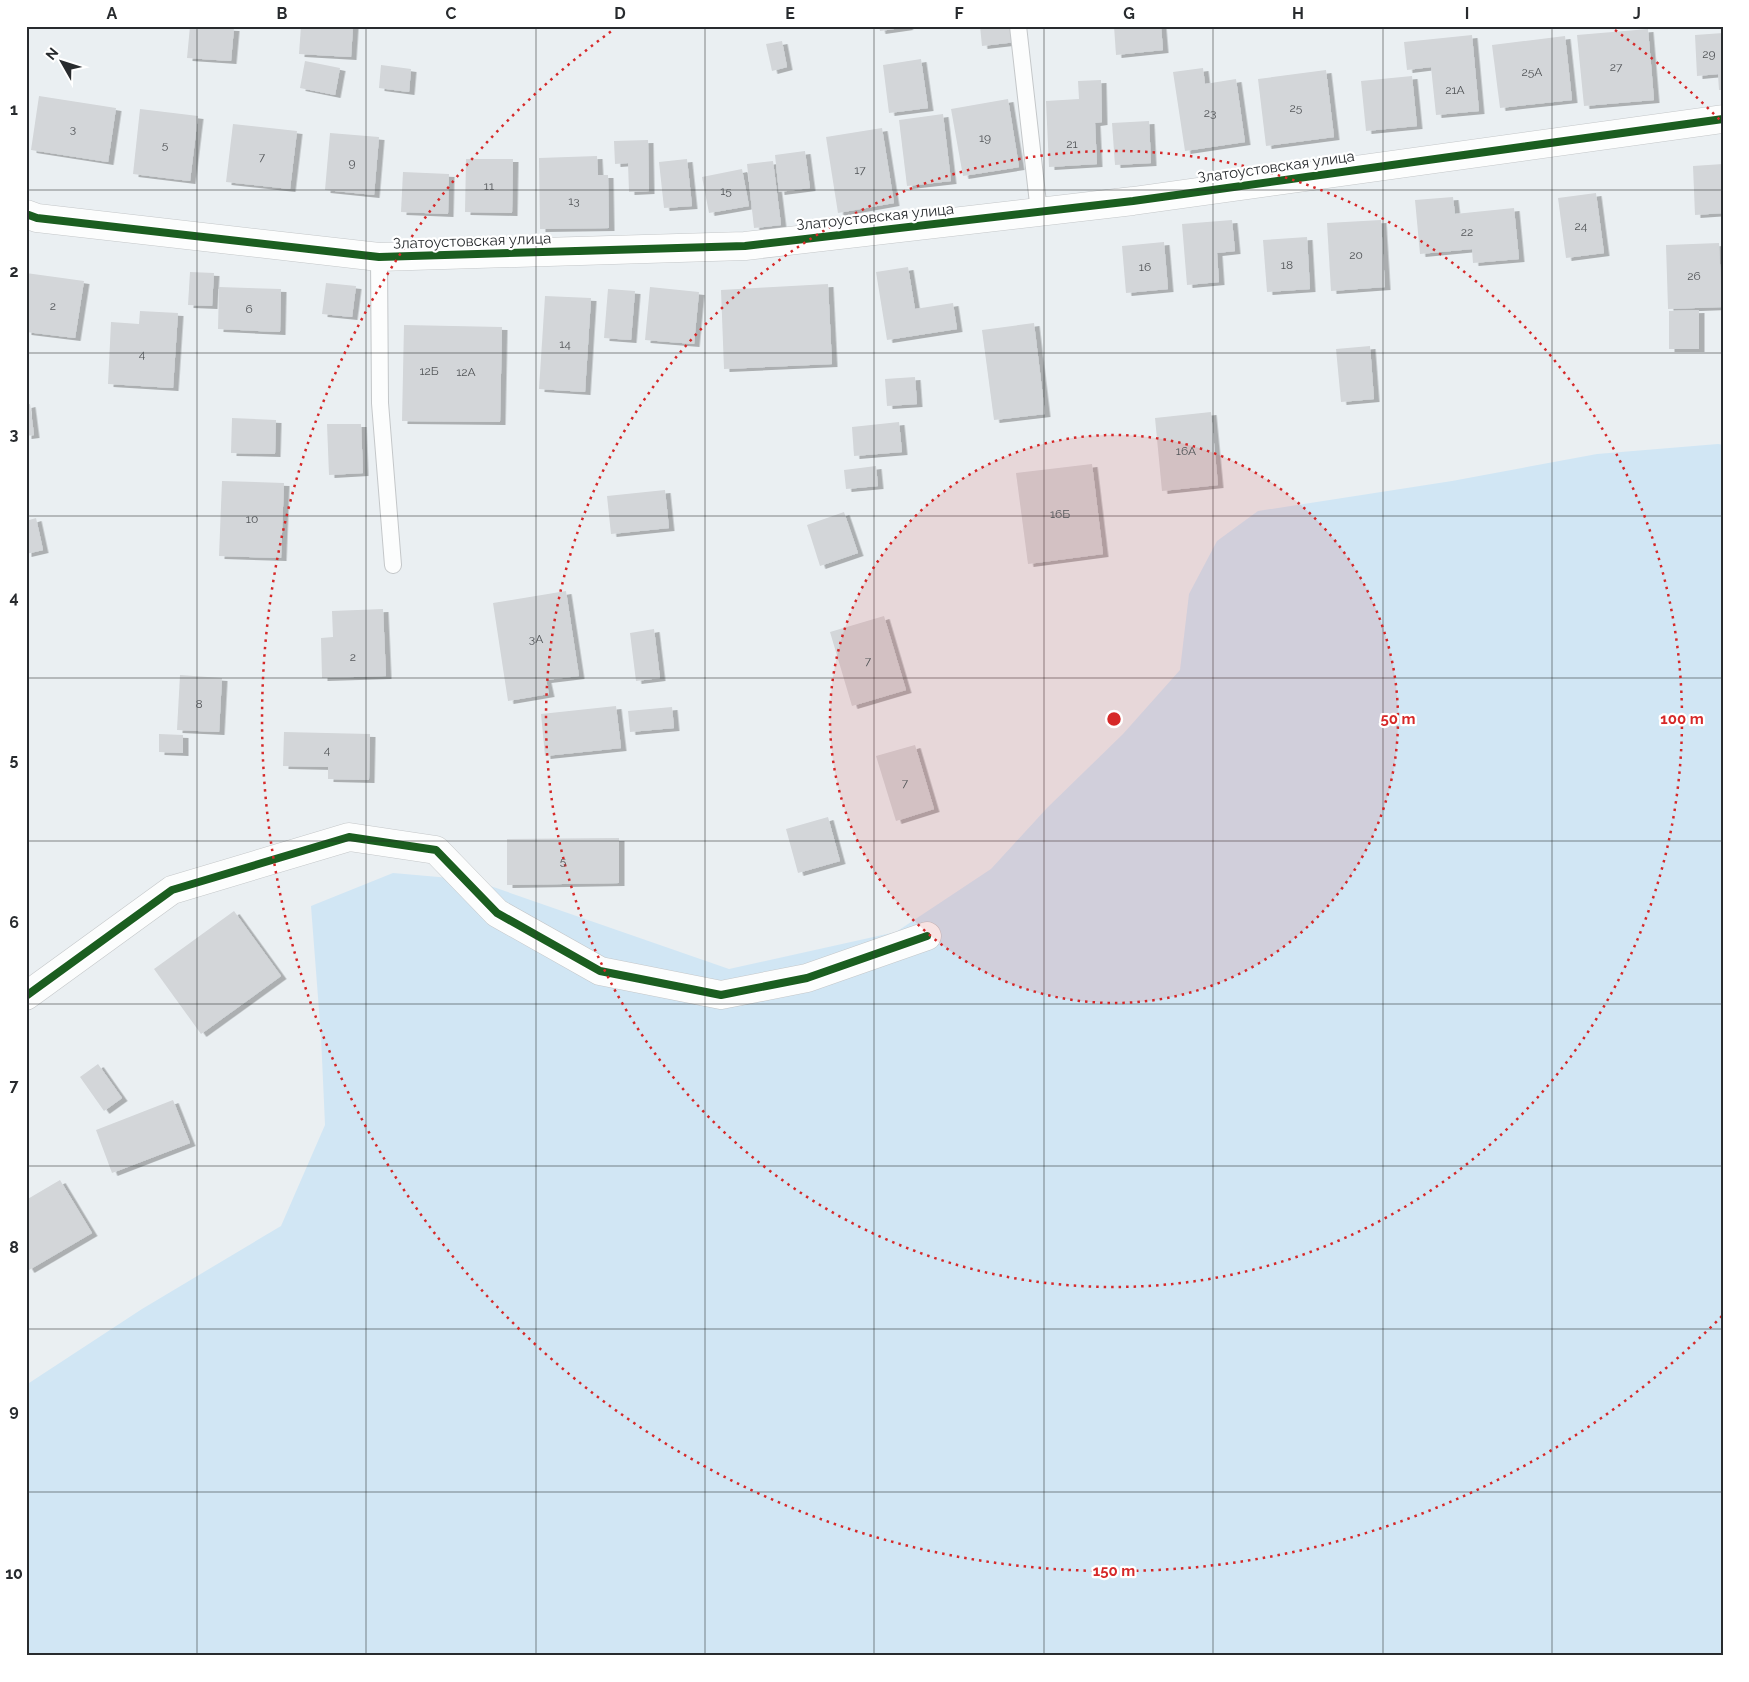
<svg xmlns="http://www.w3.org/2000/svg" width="1749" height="1682" viewBox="0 0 1749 1682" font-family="Raleway,sans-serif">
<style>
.green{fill:#d1e6f4}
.building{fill:#d3d6d9;filter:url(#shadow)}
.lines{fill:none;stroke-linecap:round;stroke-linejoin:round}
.lane-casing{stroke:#c4c7c9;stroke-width:18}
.street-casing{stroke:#c4c7c9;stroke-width:29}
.lane{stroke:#fcfdfd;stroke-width:16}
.street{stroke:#fcfdfd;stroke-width:28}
.cycleway-casing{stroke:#fff;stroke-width:11}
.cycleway{stroke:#1b5e20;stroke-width:8}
.grid{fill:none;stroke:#282b2e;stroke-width:1;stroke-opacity:0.55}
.ring{fill:none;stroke:#d62828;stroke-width:2.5;stroke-dasharray:2.5 5}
.labels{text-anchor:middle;stroke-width:4.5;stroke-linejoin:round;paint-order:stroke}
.number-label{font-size:12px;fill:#535659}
.street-label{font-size:15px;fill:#282b2e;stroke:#fff}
.centre{fill:#d62828;stroke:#fff;stroke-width:2.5}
.ring-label{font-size:15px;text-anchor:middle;font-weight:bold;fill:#d62828;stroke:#fff;stroke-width:4.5;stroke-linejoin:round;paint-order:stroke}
.neatline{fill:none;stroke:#282b2e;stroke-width:2}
.grid-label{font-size:16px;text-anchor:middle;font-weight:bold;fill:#282b2e}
</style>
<defs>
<filter id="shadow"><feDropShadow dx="5.5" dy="3" stdDeviation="0" flood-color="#0004"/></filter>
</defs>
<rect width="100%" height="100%" fill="#eaeff2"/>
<!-- green -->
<path class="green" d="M1718,444l5,1v1211h-1697v-271l116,-76 139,-83 44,-101 -4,-89 -10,-130 82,-33 80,7 256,89 167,-37 95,-63 56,-61 76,-74 57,-64 9,-76 28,-53 41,-30 194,-30 145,-27z"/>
<!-- building -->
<g class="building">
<path d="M190,26l44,2 -3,33 -44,-3z"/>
<path d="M301,26h52l-2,31 -52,-3z"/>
<path d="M879,26h28l1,1 -28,4z"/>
<path d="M980,26h34l2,16 -34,4z"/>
<path d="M1114,26h47l2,24 -47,5z"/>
<path d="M1648,29l6,71 -70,6 -7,-71z"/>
<path d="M1723,33v57h-4l-1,-16 -21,2 -2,-41z"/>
<path d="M1472,35l7,76 -43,4 -5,-48 -24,3 -3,-28z"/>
<path d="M1565,36l7,64 -72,8 -8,-63z"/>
<path d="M782,41l5,26 -15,4 -6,-27z"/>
<path d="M921,59l7,49 -39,5 -6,-48z"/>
<path d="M305,61l35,7 -5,27 -35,-7z"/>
<path d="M381,65l30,4 -2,23 -30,-4z"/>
<path d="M1203,68l2,16 31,-5 9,63 -60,9 -12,-79z"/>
<path d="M1326,70l8,67 -68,9 -8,-67z"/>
<path d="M1412,76l5,50 -51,5 -5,-50z"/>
<path d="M1101,80l1,42 -7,1 2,41 -48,3 -3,-66 33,-2 -1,-18z"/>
<path d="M39,96l77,12 -8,54 -77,-12z"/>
<path d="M1008,99l11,68 -56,9 -12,-67z"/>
<path d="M140,109l58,7 -8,65 -57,-7z"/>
<path d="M943,114l8,67 -44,5 -8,-66z"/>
<path d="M1149,121l2,42 -36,2 -3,-42z"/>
<path d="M233,124l64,7 -7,58 -64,-7z"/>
<path d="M882,128l12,75 -56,10 -12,-76z"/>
<path d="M330,133l49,4 -5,58 -49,-5z"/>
<path d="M648,140l1,51 -20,1 -1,-29 -13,1 -1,-23z"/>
<path d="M805,151l5,37 -31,4 -4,-37z"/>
<path d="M597,156l1,19h10l1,53 -69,1 -1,-71z"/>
<path d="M466,159h47l-1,54 -47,-1z"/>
<path d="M687,159l5,47 -28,2 -5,-46z"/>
<path d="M773,161l8,64 -27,3 -7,-64z"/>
<path d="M1723,164v49l-28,2 -2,-49z"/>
<path d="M742,169l7,37 -40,7 -7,-36z"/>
<path d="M403,172l46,2 -1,40 -47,-2z"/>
<path d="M1596,193l8,60 -38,5 -8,-60z"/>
<path d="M1453,197l2,17 59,-6 5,51 -46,4 -1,-14 -52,5 -5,-54z"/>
<path d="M1232,220l3,31 -18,2 2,29 -32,3 -5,-61z"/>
<path d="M1381,220l4,67 -54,4 -4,-68z"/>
<path d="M1307,237l3,52 -43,3 -4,-52z"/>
<path d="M1164,242l4,47 -42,4 -4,-47z"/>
<path d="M1719,243l3,64 -54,2 -2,-64z"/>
<path d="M908,267l7,42 38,-6 4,26 -70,11 -11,-68z"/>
<path d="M190,272l24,1 -2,33 -24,-1z"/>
<path d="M26,273l58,8 -9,57 -49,-6z"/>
<path d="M326,283l30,3 -4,31 -30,-3z"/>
<path d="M828,284l4,80 -108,5 -3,-79z"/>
<path d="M219,287l62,2 -1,43 -62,-3z"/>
<path d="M650,287l49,5 -5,52 -49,-4z"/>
<path d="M608,289l27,2 -4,49 -27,-2z"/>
<path d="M545,296l46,2 -6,94 -46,-3z"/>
<path d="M1699,310v39h-30v-38z"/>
<path d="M140,311l38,2 -5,75 -65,-4 3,-62 28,2z"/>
<path d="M1034,323l11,91 -51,6 -12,-90z"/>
<path d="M404,325l98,2 -2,95 -98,-1z"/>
<path d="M1370,346l4,53 -33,3 -5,-53z"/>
<path d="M915,377l2,27 -30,2 -2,-27z"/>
<path d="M30,404l4,31 -8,1v-31z"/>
<path d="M1211,412l7,73 -56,6 -7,-73z"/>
<path d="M232,418l44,2 -1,34 -44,-1z"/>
<path d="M899,422l3,30 -48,4 -2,-29z"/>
<path d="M327,424h34l2,49 -34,2z"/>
<path d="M1092,464l11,90 -75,10 -12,-91z"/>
<path d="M876,466l2,20 -32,3 -2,-19z"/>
<path d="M222,481l62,2 -3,75 -62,-2z"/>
<path d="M665,490l4,38 -58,6 -4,-38z"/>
<path d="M844,512l14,41 -38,13 -13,-41z"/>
<path d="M36,518l7,32 -17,4v-33z"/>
<path d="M566,591l13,85 -33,4 3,14 -41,7 -15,-98z"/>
<path d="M383,609l3,67 -64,2 -1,-40 12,-1 -1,-26z"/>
<path d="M884,616l22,74 -54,16 -22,-74z"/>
<path d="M654,629l6,49 -24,3 -6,-48z"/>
<path d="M180,675l42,3 -3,54 -42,-2z"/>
<path d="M616,706l5,42 -76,8 -4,-42z"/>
<path d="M672,707l2,21 -44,4 -2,-21z"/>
<path d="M284,732l86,2 -1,46 -41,-1v-12l-45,-1z"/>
<path d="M159,734l24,1v18l-24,-1z"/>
<path d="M915,745l19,64 -38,12 -20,-65z"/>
<path d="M828,817l12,44 -42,12 -12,-44z"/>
<path d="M619,838v45l-112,2v-46z"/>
<path d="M234,911l47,65 -80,58 -47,-65z"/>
<path d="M98,1064l24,34 -18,13 -24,-34z"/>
<path d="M173,1100l17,43 -78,30 -16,-43z"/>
<path d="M60,1180l32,53 -63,37 -3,-5v-65z"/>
</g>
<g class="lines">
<!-- lane casing -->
<g class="lane-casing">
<g id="lane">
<path d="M1018,26l21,186"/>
<path d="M379,257l1,146 13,162"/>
</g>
</g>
<!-- street casing -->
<g class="street-casing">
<g id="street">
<path d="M26,214l11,4 342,39 366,-11 388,-45 590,-82"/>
<path d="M26,996l146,-106 177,-53 87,13 61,63 103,58 121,24 86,-17 120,-42"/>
</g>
</g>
<!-- lane -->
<use href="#lane" class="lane"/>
<!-- street -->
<use href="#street" class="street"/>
<!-- cycleway casing -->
<g class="cycleway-casing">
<g id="cycleway">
<path d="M26,214l11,4 342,39 366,-11 388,-45 590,-82"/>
<path d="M26,996l146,-106 177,-53 87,13 61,63 103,58 121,24 86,-17 120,-42"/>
</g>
</g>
<!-- cycleway -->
<use href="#cycleway" class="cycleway"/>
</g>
<!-- grid -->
<path class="grid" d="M197,26v1630M366,26v1630M536,26v1630M705,26v1630M874,26v1630M1044,26v1630M1213,26v1630M1383,26v1630M1552,26v1630M26,190h1697M26,353h1697M26,516h1697M26,678h1697M26,841h1697M26,1004h1697M26,1166h1697M26,1329h1697M26,1492h1697"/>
<!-- distance rings -->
<circle cx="1114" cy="719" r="284" fill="#d62828" fill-opacity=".12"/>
<g class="ring">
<circle cx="1114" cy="719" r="284"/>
<circle cx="1114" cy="719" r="568"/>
<path d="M1722 1316A852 852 0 1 1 613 30M1615 30A852 852 0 0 1 1722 122"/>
</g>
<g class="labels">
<!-- number labels -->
<g class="number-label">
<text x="1709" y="58">29</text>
<text x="1616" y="71">27</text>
<text x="1532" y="76">25А</text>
<text x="1455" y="94">21А</text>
<text x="1296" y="112">25</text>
<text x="1210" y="117">23</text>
<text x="73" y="133">3</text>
<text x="985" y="142">19</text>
<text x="1072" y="148">21</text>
<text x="165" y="149">5</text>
<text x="262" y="161">7</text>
<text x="352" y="167">9</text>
<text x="860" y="174">17</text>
<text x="489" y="190">11</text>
<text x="726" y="195">15</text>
<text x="574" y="205">13</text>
<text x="1581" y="230">24</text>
<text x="1467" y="236">22</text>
<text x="1356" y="259">20</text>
<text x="1287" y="269">18</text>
<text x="1145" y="271">16</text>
<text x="1694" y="280">26</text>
<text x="53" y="310">2</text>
<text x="249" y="313">6</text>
<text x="565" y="348">14</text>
<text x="142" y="358">4</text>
<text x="429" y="375">12Б</text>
<text x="466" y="376">12А</text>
<text x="1186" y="455">16А</text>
<text x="1060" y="518">16Б</text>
<text x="252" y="523">10</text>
<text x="536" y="643">3А</text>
<text x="353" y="661">2</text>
<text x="868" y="665">7</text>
<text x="199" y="708">8</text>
<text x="327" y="754">4</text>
<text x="905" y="787">7</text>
<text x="563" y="865">5</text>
</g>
<!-- street labels -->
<g class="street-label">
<text transform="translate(1276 167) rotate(-8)" y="5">Златоустовская улица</text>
<text transform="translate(875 217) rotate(-6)" y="5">Златоустовская улица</text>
<text transform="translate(472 241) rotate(-2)" y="5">Златоустовская улица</text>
</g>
</g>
<circle cx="1114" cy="719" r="8" class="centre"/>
<g class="ring-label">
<text x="1398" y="724">50 m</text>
<text x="1682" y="724">100 m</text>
<text x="1114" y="1576">150 m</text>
</g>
<!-- border -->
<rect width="1749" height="1682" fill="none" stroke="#ffffff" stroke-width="55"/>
<!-- north arrow -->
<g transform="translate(62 62) rotate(309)" stroke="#ffffff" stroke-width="4" paint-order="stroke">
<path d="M0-4L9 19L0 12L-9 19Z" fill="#282b2e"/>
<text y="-8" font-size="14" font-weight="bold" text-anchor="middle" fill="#282b2e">N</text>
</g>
<rect x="28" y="28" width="1694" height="1626" class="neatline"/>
<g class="grid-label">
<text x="112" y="19">A</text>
<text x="282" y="19">B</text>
<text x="451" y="19">C</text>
<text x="620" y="19">D</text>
<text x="790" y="19">E</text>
<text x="959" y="19">F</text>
<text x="1129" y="19">G</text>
<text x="1298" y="19">H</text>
<text x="1467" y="19">I</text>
<text x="1637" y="19">J</text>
<text x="14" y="115">1</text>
<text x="14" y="277">2</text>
<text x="14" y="440">3</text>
<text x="14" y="603">4</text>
<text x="14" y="765">5</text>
<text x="14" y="928">6</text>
<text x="14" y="1091">7</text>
<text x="14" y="1253">8</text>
<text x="14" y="1416">9</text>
<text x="14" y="1579">10</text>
</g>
</svg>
